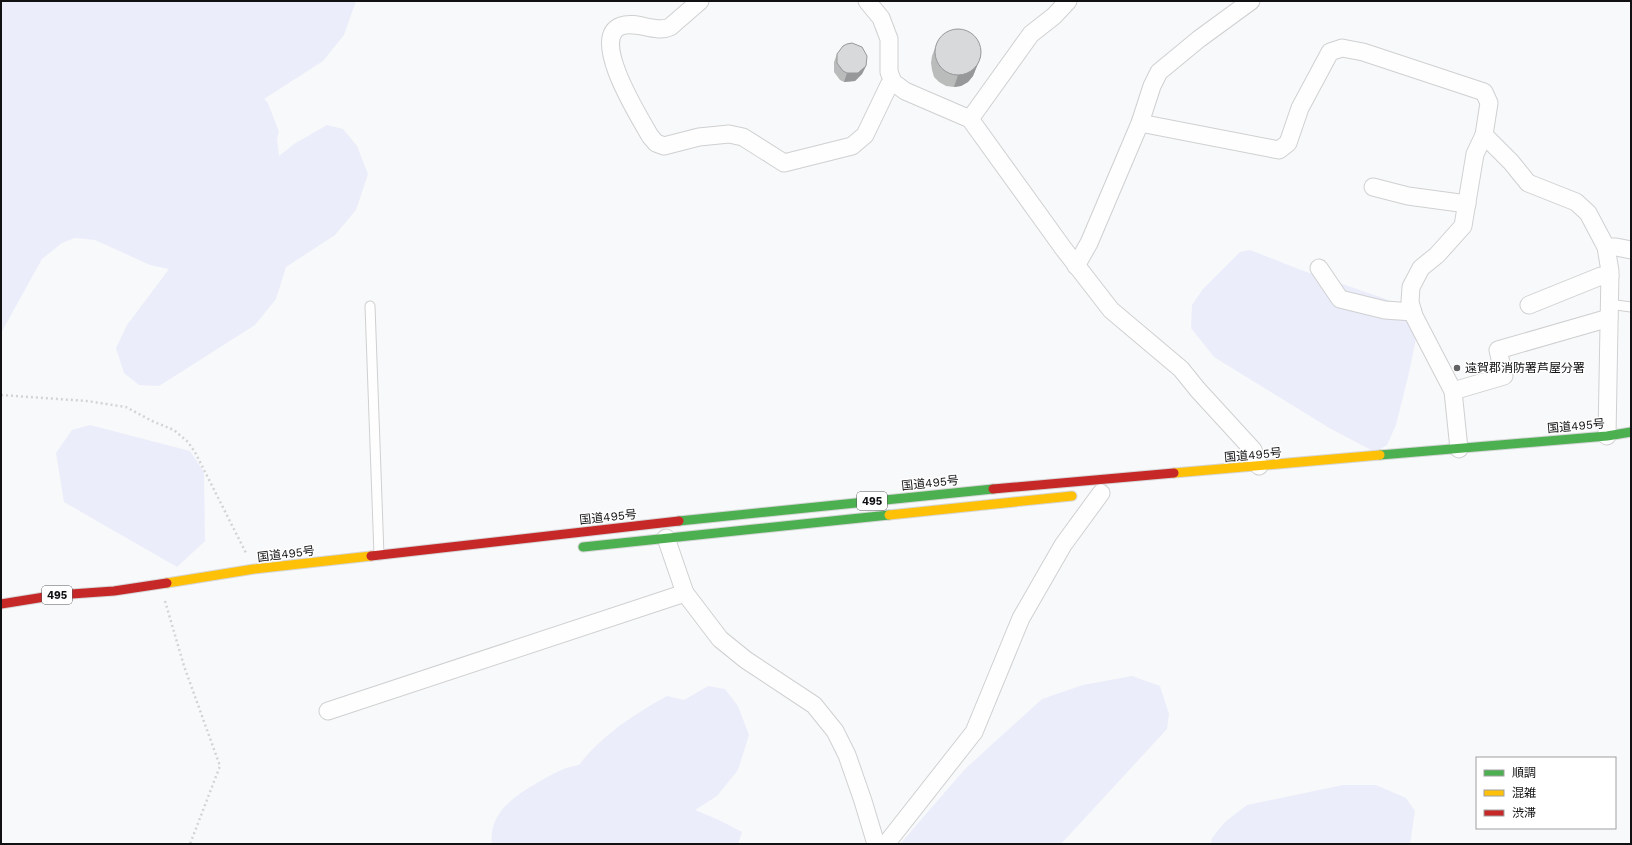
<svg xmlns="http://www.w3.org/2000/svg" width="1632" height="845" viewBox="0 0 1632 845" font-family="'Work Sans','Noto Sans JP',sans-serif">
<style>
.green{fill:#ebedfa}
.lines{fill:none;stroke-linecap:round;stroke-linejoin:round}
.lane-casing{stroke:#cfd0d1;stroke-width:11}
.street-casing{stroke:#cfd0d1;stroke-width:19}
.fast-casing{stroke:#d6d6d8;stroke-width:11}
.slow-casing{stroke:#d6d6d8;stroke-width:11}
.jam-casing{stroke:#d6d6d8;stroke-width:11}
.path{stroke:#d4d4d5;stroke-width:2.5;stroke-dasharray:2 3;stroke-linecap:butt}
.lane{stroke:#fefefe;stroke-width:9}
.street{stroke:#fefefe;stroke-width:17}
.fast{stroke:#4caf50;stroke-width:9}
.slow{stroke:#ffc107;stroke-width:9}
.jam{stroke:#c62828;stroke-width:9}
.wall{fill:#babbbb}
.shaded-wall{fill:#979899}
.building{fill:#d8d9da;stroke:#979899}
.poi-dot{fill:#626264;stroke:#fff;stroke-width:1.5}
.labels{text-anchor:middle;stroke-width:3;stroke-linejoin:round;paint-order:stroke}
.shield{fill:#fff;stroke:#58585a;stroke-width:1}
.shield-label{font-size:11px;font-weight:bold;fill:#111113}
.poi-label{font-size:12px;fill:#111113;stroke:#fff;text-anchor:start}
.street-label{font-size:12px;fill:#111113;stroke:#fff}
</style>
<rect width="100%" height="100%" fill="#f8f9fa"/>
<!-- green -->
<g class="green">
<path d="M1,1h355l-12,34 -21,26 -59,38 4,4 11,29 -2,6 2,18 15,-12 33,-19 16,4 14,17 11,28 -12,36 -21,25 -49,32 -10,32 -21,26 -96,61 -20,-1 -15,-12 -8,-25 11,-23 42,-56 -19,-4 -55,-25 -20,-2 -13,5 -20,16 -41,74z"/>
<path d="M1250,250l51,20 85,29 23,10 7,30 -8,38 -12,48 -9,20 -12,7 -44,-23 -117,-72 -23,-29 1,-23 11,-16 37,-37z"/>
<path d="M90,425l100,26 14,21 1,69 -28,26 -113,-65 -8,-49 16,-23z"/>
<path d="M1132,676l28,10 9,28 -2,15 -106,115h-161l65,-75 77,-70 41,-14z"/>
<path d="M708,686l17,3 13,17 11,29 -11,35 -21,26 -22,14 24,10 23,12 -4,12h-246c-4,-33 26,-50 50,-64 13,-7 22,-13 37,-15 23,-30 56,-51 88,-69l17,4z"/>
<path d="M1343,785h33l30,13 9,13 -5,33h-199l1,-6 13,-16 22,-17z"/>
</g>
<g class="lines">
<!-- lane casing -->
<g class="lane-casing">
<g id="lane">
<path d="M1609,304l22,3"/>
<path d="M370,306l9,249"/>
</g>
</g>
<!-- street casing -->
<g class="street-casing">
<g id="street">
<path d="M700,1l-30,26c-15,7 -33,-7 -49,-1 -32,12 19,92 29,110l6,7 8,3 35,-9 30,-3 14,3 41,26 68,-17 13,-11 24,-50 4,-3"/>
<path d="M867,1l14,17 8,21v33l4,10 12,9 65,28 93,129 48,62 70,59 17,21 55,60 6,16"/>
<path d="M970,119l61,-85 23,-18 14,-15"/>
<path d="M1140,123l139,27 9,-7 12,-35 30,-56 12,-4 21,4 121,40 5,11 -5,32 27,27 17,21 48,19 12,11 18,34 4,24 -3,165"/>
<path d="M1373,187l35,9 59,8"/>
<path d="M1606,247h10l15,3"/>
<path d="M1076,266l13,-23 51,-120 12,-37 7,-14 40,-33 52,-38"/>
<path d="M1319,268l21,31 45,11 28,2"/>
<path d="M1529,305l72,-29h9"/>
<path d="M1453,391l51,-15 -6,-26 111,-32"/>
<path d="M1459,449l-6,-58 -39,-75 -4,-14 1,-15 10,-19 16,-13 26,-29 12,-72 9,-19"/>
<path d="M666,538l19,55 35,46 26,21 68,45 21,26 12,24 16,46 13,43"/>
<path d="M328,711l357,-118"/>
<path d="M886,844l88,-112 47,-114 42,-73 38,-52"/>
</g>
</g>
<!-- fast casing -->
<g class="fast-casing">
<g id="fast">
<path d="M1380,455l227,-19 24,-4"/>
<path d="M679,521l314,-32"/>
<path d="M583,547l306,-32"/>
</g>
</g>
<!-- slow casing -->
<g class="slow-casing">
<g id="slow">
<path d="M1174,473l206,-18"/>
<path d="M889,515l183,-19"/>
<path d="M167,583l87,-14 117,-13"/>
</g>
</g>
<!-- jam casing -->
<g class="jam-casing">
<g id="jam">
<path d="M993,489l181,-16"/>
<path d="M371,556l308,-35"/>
<path d="M1,604l56,-9 57,-4 53,-8"/>
</g>
</g>
<!-- path -->
<g class="path">
<path d="M1,395l86,6 39,6 26,14 22,9 14,12 8,12 50,99"/>
<path d="M165,601l19,65 36,100 -30,78"/>
</g>
<!-- lane -->
<use href="#lane" class="lane"/>
<!-- street -->
<use href="#street" class="street"/>
<!-- fast -->
<use href="#fast" class="fast"/>
<!-- slow -->
<use href="#slow" class="slow"/>
<!-- jam -->
<use href="#jam" class="jam"/>
</g>
<!-- wall -->
<g class="wall">
<path d="M937,43l44,13 -8,20 -5,6 -7,4 -7,1 -8,-1 -7,-4 -5,-5 -2,-7 -1,-7 1,-7z"/>
<path d="M837,54l29,12 -4,8 -7,7 -11,1 -4,-2 -6,-8v-10z"/>
</g>
<!-- shaded-wall -->
<g class="shaded-wall">
<path d="M981,56l-8,20 -5,6 -7,4 -7,1 4,-12z"/>
<path d="M866,66l-4,8 -7,7 -11,1 3,-9z"/>
</g>
<!-- building -->
<g class="building">
<circle cx="958" cy="52" r="23"/>
<path d="M852,43l10,4 5,9 -1,10 -8,7h-11l-4,-2 -6,-8v-9l6,-8 4,-2z"/>
</g>
<!-- markers -->
<circle class="poi-dot" cx="1457" cy="368" r="4"/>
<g class="labels">
<!-- shield labels -->
<g class="shield">
<rect x="857" y="492" width="30" height="18" rx="3"/>
<rect x="42" y="586" width="30" height="18" rx="3"/>
</g>
<g class="shield-label">
<text x="872" y="505">495</text>
<text x="57" y="599">495</text>
</g>
<!-- poi labels -->
<g class="poi-label">
<text x="1465" y="372">遠賀郡消防署芦屋分署</text>
</g>
<!-- street labels -->
<g class="street-label">
<text transform="translate(1576 426) rotate(-5)" y="4">国道495号</text>
<text transform="translate(1253 455) rotate(-5)" y="4">国道495号</text>
<text transform="translate(930 483) rotate(-6)" y="4">国道495号</text>
<text transform="translate(608 517) rotate(-6)" y="4">国道495号</text>
<text transform="translate(286 554) rotate(-7)" y="4">国道495号</text>
</g>
</g>
<!-- border -->
<rect width="1632" height="845" fill="none" stroke="#111113" stroke-width="4"/>
<!-- legend -->
<rect x="1476" y="757" width="140" height="72" fill="#ffffff" stroke="#a0a0a1"/>
<rect x="1484" y="770" width="20" height="6" fill="#4caf50" stroke="#a0a0a1"/>
<text x="1512" y="777" font-size="12" fill="#111113">順調</text>
<rect x="1484" y="790" width="20" height="6" fill="#ffc107" stroke="#a0a0a1"/>
<text x="1512" y="797" font-size="12" fill="#111113">混雑</text>
<rect x="1484" y="810" width="20" height="6" fill="#c62828" stroke="#a0a0a1"/>
<text x="1512" y="817" font-size="12" fill="#111113">渋滞</text>
</svg>
